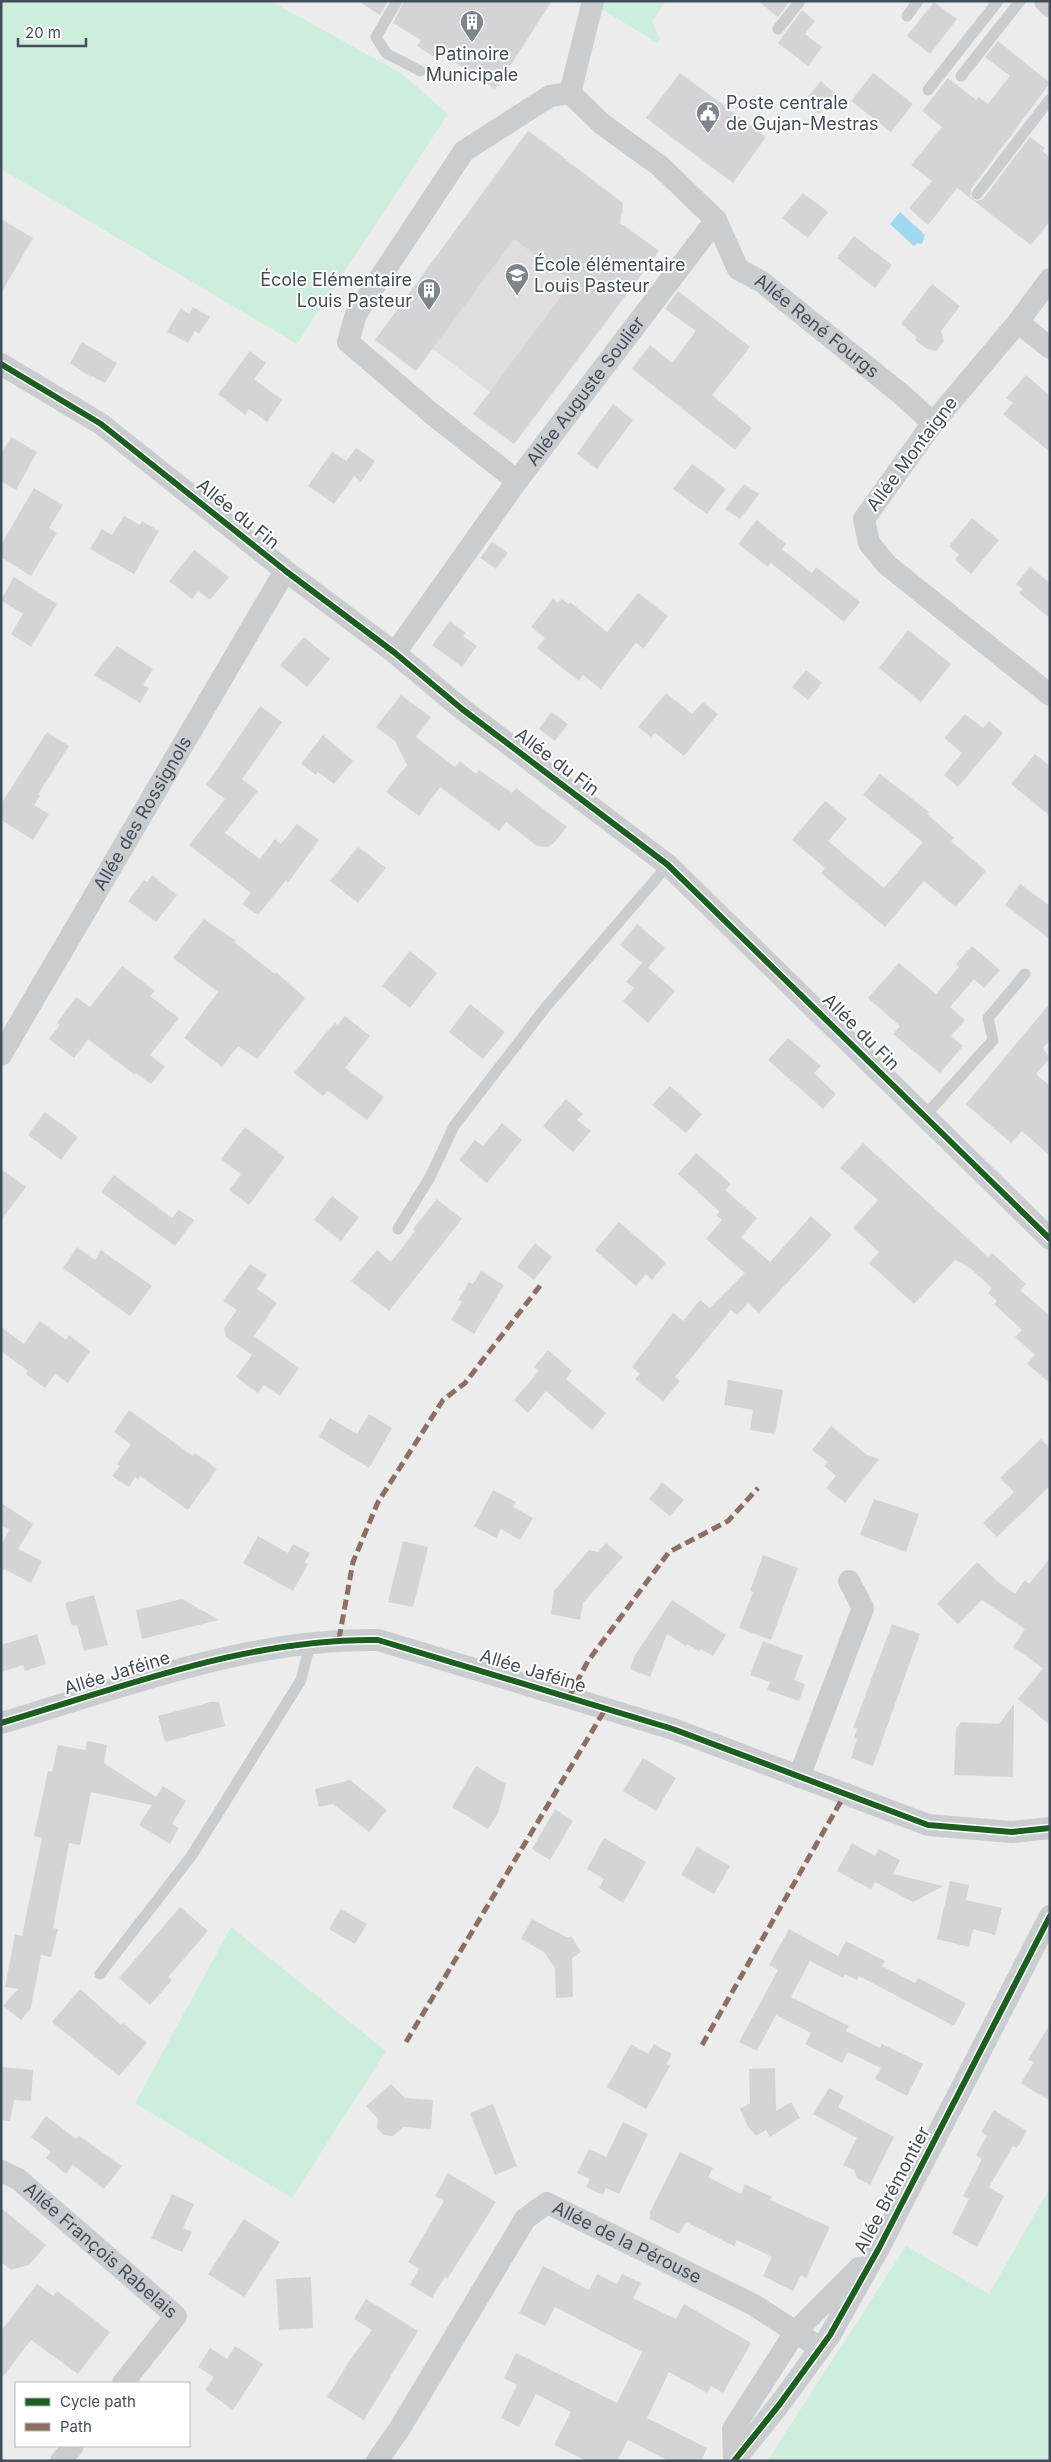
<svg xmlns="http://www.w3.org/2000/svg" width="1051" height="2462" viewBox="0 0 1051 2462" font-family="Inter,sans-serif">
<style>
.education{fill:#dfddde}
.green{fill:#ceeedd}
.water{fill:#a0d8ef}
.building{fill:#d4d4d7}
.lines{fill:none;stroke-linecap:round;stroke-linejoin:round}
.service{stroke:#cacdd0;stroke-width:11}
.minor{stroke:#cacdd0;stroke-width:22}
.quiet{stroke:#8d6e63;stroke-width:5;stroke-dasharray:10 5;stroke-linecap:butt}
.cycleway-casing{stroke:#fff;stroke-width:9}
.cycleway{stroke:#1b5e20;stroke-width:6}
.labels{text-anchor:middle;stroke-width:4;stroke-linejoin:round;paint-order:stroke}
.poi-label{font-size:18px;fill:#434d59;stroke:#fff;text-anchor:start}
.street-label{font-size:18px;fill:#434d59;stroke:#fff}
</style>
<rect width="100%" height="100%" fill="#edecec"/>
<!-- education -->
<path class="education" d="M528,131l36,26 -25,32 33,-23 5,2 46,35v9l-19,26 6,5 14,-18 35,26 -145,193 -41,-30 17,-22 -57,-43 -17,22 -41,-31z"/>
<!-- green -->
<g class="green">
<path d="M1,1h270l130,72 47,41 -151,230 -296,-175z"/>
<path d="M602,1h64l-14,20 8,18 -3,3 -5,-2 -52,-32z"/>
<path d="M231,1927l155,124 -94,147 -157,-95z"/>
<path d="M1050,2187v271l-4,3h-279l139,-215 83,48z"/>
</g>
<!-- water -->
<path class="water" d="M900,212l25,23 -3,9 -5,-1 -3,3 -24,-22z"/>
<!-- building -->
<g class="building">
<path d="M358,1h30l-8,14z"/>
<path d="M404,1h148l-57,88 -57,-38 -4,6 -17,-11 4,-6 -28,-17z"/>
<path d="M758,1h32l-12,16z"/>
<path d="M934,2l23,17 -27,35 -23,-18z"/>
<path d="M802,10l13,11 -10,13 17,13 -14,19 -30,-23z"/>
<path d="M998,41l52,42 -79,106 -1,7 6,5 7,-2 47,-62 15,11 -3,3 8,6v64l-19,24 -74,-57 -29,37 -19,-17 23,-27 -21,-16 31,-38 -20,-16 26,-33 28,22 3,-3 9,7 22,-28 -25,-19z"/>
<path d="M680,73l86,64 -33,46 -87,-65z"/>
<path d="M873,73l40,31 -22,28 -40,-31z"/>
<path d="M821,81l14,13 -16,20 -15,-13z"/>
<path d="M528,131l95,72 -3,20 39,28 -145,193 -41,-30 99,-132 -58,-43 -98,132 -41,-31z"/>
<path d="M803,193l25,19 -20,26 -26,-20z"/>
<path d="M1,219l32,19 -32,55z"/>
<path d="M854,236l38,29 -17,23 -38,-30z"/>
<path d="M932,284l28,22 -19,25 3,10 -8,10 -9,-2 -12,-9 2,-3 -16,-13z"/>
<path d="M678,291l72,56 -38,48 40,33 -17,22 -103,-81 18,-24 22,18 24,-32 -31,-22z"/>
<path d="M193,307l17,10 -11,17 -4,-3 -7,12 -21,-11 14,-24 8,6z"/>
<path d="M82,342l35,21 -12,20 -13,-7 -1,1 -21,-14z"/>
<path d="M250,351l16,12 -12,16 28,21 -15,22 -18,-13 -4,6 -27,-21z"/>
<path d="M1026,375l24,21v56l-47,-38 10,-11 -7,-5z"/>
<path d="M613,404l20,16 -36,49 -20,-15z"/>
<path d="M11,437l26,15 -21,38 -15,-9v-27z"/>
<path d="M356,448l19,13 -14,21 -7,-6 -20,28 -26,-18 24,-34 14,9z"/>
<path d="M692,464l34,25 -19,25 -34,-25z"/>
<path d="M744,484l15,10 -19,25 -15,-10z"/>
<path d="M34,488l29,17 -14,23 8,5 -26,43 -30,-19v-12z"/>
<path d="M124,516l16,9 2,-4 17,10 -25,43 -44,-25 12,-20 10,6z"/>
<path d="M972,518l27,22 -28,34 -16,-14 4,-5 -10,-9z"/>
<path d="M757,520l29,24 -4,5 30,24 4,-6 44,35 -16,20 -73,-59 -3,4 -30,-23z"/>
<path d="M492,542l16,11 -12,16 -16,-11z"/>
<path d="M194,550l35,27 -19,23 -12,-9 -6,8 -23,-18z"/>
<path d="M1030,567l20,16v35l-31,-25 4,-4 -7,-5z"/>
<path d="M14,577l43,27 -26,43 -20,-13 12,-20 -22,-14z"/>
<path d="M638,593l30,23 -25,33 -7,-7 -35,47 -18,-14 -4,6 -42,-33 8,-10 -14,-11 22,-28 5,4 4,-4 6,5 2,-2 37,30z"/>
<path d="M450,621l16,12 -3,3 14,10 -15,21 -30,-22z"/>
<path d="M908,630l43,34 -30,38 -42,-34z"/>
<path d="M304,637l26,22 -23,28 -27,-22z"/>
<path d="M117,646l36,23 -10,16 6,3 -9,15 -46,-28z"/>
<path d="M806,670l16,13 -14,17 -16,-13z"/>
<path d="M666,693l26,21 11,-12 15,12 -34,42 -29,-23 -4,4 -13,-10z"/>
<path d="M401,695l30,22 -15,20 39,30 5,-6 16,13 3,-4 33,23 4,-5 51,39 -14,17 -6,3 -10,-1 -31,-24 -7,9 -59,-44 -21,29 -33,-24 21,-27 -12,-24 -19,-14z"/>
<path d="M260,706l22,16 -40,57 16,12 -33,42 35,26 15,-20 6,5 16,-20 22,16 -31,43 -2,-3 -28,35 -16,-11 9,-11 -62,-48 36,-46 -19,-14z"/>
<path d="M551,712l17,12 -13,17 -16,-12z"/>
<path d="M965,714l18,14 6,-7 14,12 -45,54 -14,-12 18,-22 -18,-15z"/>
<path d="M47,732l22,14 -31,48 2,2 -6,9 15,9 -16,26 -32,-20v-16z"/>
<path d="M323,735l30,26 -19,23 -16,-12 -2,3 -15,-11z"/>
<path d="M1035,754l15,12v50l-39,-32z"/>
<path d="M880,774l49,38 -2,2 27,24 -3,3 35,30 -30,36 -32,-26 -39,46 -64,-54 4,-5 -33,-28 33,-39 22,18 -19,22 56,47 39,-46 -60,-47z"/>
<path d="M358,847l28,21 -28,35 -28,-22z"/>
<path d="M152,875l25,20 -21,27 -28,-21 16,-21 3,2z"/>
<path d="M1020,884l30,22v33l-45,-34z"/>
<path d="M204,919l32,22 -2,1 41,32 1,-2 29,26 -48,61 -19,-13 -16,21 -38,-29 34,-46 -45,-34z"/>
<path d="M637,924l28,24 -17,20 27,23 -27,32 -25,-22 11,-13 -8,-6 16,-19 -22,-18z"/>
<path d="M972,946l28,24 -16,18 -10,-9 -24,28 15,13 -14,16 12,10 -23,27 -47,-39 7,-8 -32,-28 31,-35 37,31 23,-27 -3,-3z"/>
<path d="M410,951l27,22 -27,35 -28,-22z"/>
<path d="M122,966l33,25 -5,5 29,22 -29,37 15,12 -14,17 -15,-11 -1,2 -47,-36 -14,19 -25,-19 11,-14 -3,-2 19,-26 14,10z"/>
<path d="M1050,1003v37l-7,8 7,10 -14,16 14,12v70l-28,-25 -11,12 -45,-39z"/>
<path d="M470,1004l35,28 -22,27 -34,-27z"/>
<path d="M345,1016l25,20 -25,32 39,29 -17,23 -39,-29 -5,5 -29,-23 31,-39 10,-11 3,2z"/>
<path d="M788,1038l33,28 -7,7 22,21 -13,15 -55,-49z"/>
<path d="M670,1086l32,28 -16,19 -34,-28z"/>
<path d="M566,1099l17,15 -6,6 14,11 -18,21 -30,-26z"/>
<path d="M45,1112l33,25 -17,23 -33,-25z"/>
<path d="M502,1123l20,17 -35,43 -28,-23 16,-20 8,6z"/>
<path d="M245,1127l40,30 -36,48 -20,-15 12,-16 -20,-15z"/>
<path d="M863,1143l125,114 4,-4 34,31 -6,6 30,26v67l-23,-19 8,-9 -20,-18 7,-7 -28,-26 3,-3 -9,-8 4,-5 -22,-20 -15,-8 -41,44 -45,-41 10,-11 -26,-24 25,-28 -38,-32z"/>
<path d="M696,1153l35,31 -6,6 32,28 -16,19 29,25 41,-46 21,19 -73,78 -11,-10 -11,12 -6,-5 -56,67 5,4 -17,20 -28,-22 5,-5 -8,-7 41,-54 10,8 17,-21 10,8 35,-35 -39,-34 16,-19 -6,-5 4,-3 -42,-38z"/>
<path d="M1,1169l25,18 -25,33z"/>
<path d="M114,1175l58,43 7,-8 15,10 -19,26 -74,-54z"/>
<path d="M332,1196l27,21 -18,24 -27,-21z"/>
<path d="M437,1199l25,20 -73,92 -38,-30 26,-31 14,12 24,-31 -2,-2z"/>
<path d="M619,1222l47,41 -14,17 -6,-6 -10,12 -41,-36z"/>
<path d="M535,1243l17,14 -18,23 -17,-13z"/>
<path d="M77,1247l18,13 6,-10 51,36 -22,30 -67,-48z"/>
<path d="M250,1264l17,11 -10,14 20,14 -23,33 45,32 -19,28 -16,-11 -6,8 -22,-16 16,-22 -26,-18 -2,-9 13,-18 -14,-9z"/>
<path d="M481,1271l23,14 -30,49 -23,-14 11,-18 -4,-2 11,-18 4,2z"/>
<path d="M40,1321l26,19 3,-5 21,16 -22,32 -13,-9 -10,14 -19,-14 2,-3 -27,-20v-24l23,17z"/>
<path d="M548,1350l24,21 -6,8 40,34 -14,17 -46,-39 -18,22 -14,-13 25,-29 -5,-4z"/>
<path d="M728,1380l55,10 -8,44 -25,-4 3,-20 -29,-5z"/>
<path d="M129,1410l64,46 2,-3 22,16 -29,41 -48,-34 -2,3 -3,-2 -6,10 -17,-11 8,-10 -3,-2 14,-20 -17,-12z"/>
<path d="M369,1414l23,14 -23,40 -50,-31 11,-19 27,16z"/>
<path d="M831,1426l36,29 12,4 -34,44 -19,-15 10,-12 -12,-10 4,-4 -16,-12z"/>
<path d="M1041,1439l9,9v38l-53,51 -14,-14 31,-31 -14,-14z"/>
<path d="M662,1482l22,18 -14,16 -21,-17z"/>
<path d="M493,1490l23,12 -3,5 20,11 -13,22 -19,-11 -5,9 -22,-12z"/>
<path d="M874,1499l45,15 -13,38 -46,-17z"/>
<path d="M1,1503l32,21 -15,25 24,12 -11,22 -27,-14 -3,5v-33l2,1 6,-12 -8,-5z"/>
<path d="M258,1536l30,17 5,-9 17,9 -5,9 3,2 -15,27 -50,-28z"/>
<path d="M403,1541l25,6 -15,60 -25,-5z"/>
<path d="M606,1543l17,14 -40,46 -3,17 -29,-6 3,-23 35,-41 9,2z"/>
<path d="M763,1555l35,13 -27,72 -32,-12 14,-36 -3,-1z"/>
<path d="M1050,1558v167l-32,-26 25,-31 -30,-21 12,-18 -43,-29 -24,24 -21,-20 40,-42 20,19 18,13 10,-14 4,4z"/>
<path d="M94,1595l14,50 -24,6 -7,-26 -5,1 -7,-23z"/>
<path d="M182,1599l37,21 -77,19 -6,-29z"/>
<path d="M672,1600l54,35 -13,21 -12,-7 -2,2 -12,-7 -1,2 -19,-12 -17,43 -20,-8 5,-14z"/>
<path d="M892,1624l28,10 -47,132 -22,-8 6,-19 -3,-1 3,-9 -4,-1z"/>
<path d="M37,1634l9,30 -21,7 -2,-6 -22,7v-27z"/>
<path d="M763,1641l40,15 -9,24 11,4 -6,17 -32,-11 3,-8 -20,-7z"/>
<path d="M211,1702h8l6,24 -60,16 -7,-26z"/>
<path d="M1014,1704l-1,73 -59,-2 2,-46 5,-7 38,2z"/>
<path d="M87,1741l20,4 -3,18 52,34 7,-11 23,15 -14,23 7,4 -9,16 -31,-19 13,-20 -61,-13 -11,53 -11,-2 -16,85 5,1 -7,28 -10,-2 -10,53 -10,12 -18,-14 15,-17 -13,-2 10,-53 7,2 20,-98 -8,-2 14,-65 4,1 6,-27 27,5z"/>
<path d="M643,1758l33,20 -20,33 -33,-20z"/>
<path d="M476,1766l30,18 -8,29 -10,16 -36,-22z"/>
<path d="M350,1780l37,30 -18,22 -36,-28 -14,3 -4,-18z"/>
<path d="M555,1809l18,12 -23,39 -18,-11z"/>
<path d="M604,1838l42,24 -23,41 -24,-15 5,-9 -17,-10z"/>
<path d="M852,1843l23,13 4,-7 21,11 -7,14 50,12 -30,16 -38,-20 -4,7 -34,-18z"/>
<path d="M697,1847l33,19 -16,28 -33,-19z"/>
<path d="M950,1881l19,4 -3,15 36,8 -7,27 -22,-6 -4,18 -32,-8z"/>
<path d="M180,1907l28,24 -40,46 4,3 -22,25 -31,-27z"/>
<path d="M341,1909l26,15 -12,20 -26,-15z"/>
<path d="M532,1919l36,19 3,-2 10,16 -9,6 1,39 -17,1 -1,-30 -11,-16 -23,-13z"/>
<path d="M789,1929l49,27 8,-15 39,20 -3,5 33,17 3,-5 48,25 -12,23 -95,-50 -2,4 -12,-6 -2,4 -33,-17 -19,36 58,29 -3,5 34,17 2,-4 41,20 -16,32 -32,-17 6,-11 -33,-16 -6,11 -37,-19 6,-11 -35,-18 -19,36 -18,-9 39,-72 -9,-5z"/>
<path d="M80,1989l41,36 2,-2 24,20 -28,33 -67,-54z"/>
<path d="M1050,2024v77l-29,-18 13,-21 -6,-2z"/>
<path d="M631,2044l17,10 6,-10 18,10 -6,10 4,2 -24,43 -39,-22z"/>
<path d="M1,2067l32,3 -2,31 -17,-1 -4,21 -9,-1z"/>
<path d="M775,2068l1,43 15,-9 9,16 -30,19 -4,-7 -10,6 -8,-9 -8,-18 10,-6 -1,-34z"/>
<path d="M391,2084l14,14 28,2 -2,29 -28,-2 -10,9 -9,-1 -7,-7 1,-9 -12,-13z"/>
<path d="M829,2088l15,8 -6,11 56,30 -24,48 -13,-7 -3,-8 -11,-5 14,-27 -44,-24z"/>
<path d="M493,2104l24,62 -22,9 -25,-62z"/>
<path d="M994,2110l33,21 -10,17 -4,-2 -24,41 15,9 -27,51 -25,-14 17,-34 -6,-3 19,-37 -6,-4 11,-19 -6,-4z"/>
<path d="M46,2116l30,23 3,-3 43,30 -18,23 -31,-24 -7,9 -20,-16 5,-6 -20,-15z"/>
<path d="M623,2122l25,12 -29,60 -13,-6 -3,7 -17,-8 4,-8 -13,-6 12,-24 17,8z"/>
<path d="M680,2152l33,16 -5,9 33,17 4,-10 27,13 -2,3 60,27 -24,51 -5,-3 -8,16 -30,-15 9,-19 -35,-17 -3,6 -48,-24 -7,12 -29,-15v-7z"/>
<path d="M448,2173l48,29 -48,76 -3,-1 -13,21 -22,-13 9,-16 -11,-7 36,-61 -9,-5z"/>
<path d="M172,2194l22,10 -11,24 9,4 -10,20 -31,-14z"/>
<path d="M1,2208l45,37 -17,20 -18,5 -10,-8z"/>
<path d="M244,2219l36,23 -36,55 -36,-23z"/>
<path d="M543,2266l46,24 8,-16 20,10 5,-10 19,9 -8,15 43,21 8,-15 67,39 -28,50 -12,-7 -4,7 -38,-21 -22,46 60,30 -6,13h-32l-41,-21 -11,21h-30l-33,-16 17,-33 -35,-18 -17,33 -18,-9 16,-33 -13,-7 12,-25 101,50 25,-51 -87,-45 -10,19 -26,-13z"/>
<path d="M311,2277l2,51 -34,2 -3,-51z"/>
<path d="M37,2284l16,12 4,-5 53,41 -32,42 -47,-34 -30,39v-48z"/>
<path d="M366,2299l52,32 -54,89 -37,-23 23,-37 22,-30 -18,-11z"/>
<path d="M235,2346l28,18 -30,46 -28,-20 9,-13 -16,-10 12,-19 17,11z"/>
</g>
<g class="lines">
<!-- service -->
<g class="service">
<path d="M397,1l-21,36 10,16 34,18"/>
<path d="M907,16l11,-15"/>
<path d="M778,29l22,-28"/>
<path d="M961,76l59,-75"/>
<path d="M928,90l70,-89"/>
<path d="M977,194l73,-95"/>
<path d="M925,1116l68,-76 -5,-22 37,-44"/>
<path d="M398,1229l32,-52 24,-51 91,-118 123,-143"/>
<path d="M100,1974l92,-119 109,-175 9,-36"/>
</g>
<!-- minor -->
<g class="minor">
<path id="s1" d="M593,1l-23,92 32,31 58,42 56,54 22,49 24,13 139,112 32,29"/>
<path d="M1045,1l5,5"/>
<path d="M1050,279l-32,43 -85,101 -69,96 5,24 18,22 163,130"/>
<path d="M1018,322l32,26"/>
<path d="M1,364l100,60 186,148 108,81 67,56 206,156 382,374"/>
<path d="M517,481l-86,-68 -83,-71 8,-28 108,-163 86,-55 20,-3"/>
<path id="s2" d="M395,653l122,-172 199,-261"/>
<path id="s3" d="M1,1055l278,-474 8,-9"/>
<path d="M1,1723c122,-36 248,-85 377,-83l295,89 255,96 84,7 38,-4"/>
<path d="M799,1777l64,-169 -14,-27"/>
<path id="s4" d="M1,2171l17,8 158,137 -53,67"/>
<path d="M734,2460l-1,-31 63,-98 63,-63"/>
<path d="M61,2461l12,-15"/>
<path id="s5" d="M377,2461l23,-33 125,-209 22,-16 207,102 66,43"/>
<path d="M734,2461l45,-56 51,-70 49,-87 171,-332"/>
</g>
<!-- quiet -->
<g class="quiet">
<path d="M339,1639l14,-77 25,-60 65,-102 22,-17 78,-101"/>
<path d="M569,1697l19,-36 81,-109 59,-31 30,-33"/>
<path d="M406,2042l200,-334"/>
<path d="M702,2045l143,-251"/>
</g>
<!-- cycleway casing -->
<g class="cycleway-casing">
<g id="cycleway">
<path d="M1,364l100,60 186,148 108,81 67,56 206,156 382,374"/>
<path d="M1,1723c122,-36 248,-85 377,-83l295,89 255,96 84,7 38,-4"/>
<path d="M734,2461l45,-56 51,-70 49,-87 171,-332"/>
</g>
</g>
<!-- cycleway -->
<use href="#cycleway" class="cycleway"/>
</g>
<!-- icons -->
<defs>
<g id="building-pin" transform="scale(1.25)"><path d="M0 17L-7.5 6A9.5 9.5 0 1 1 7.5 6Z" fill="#7e858c" stroke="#fff"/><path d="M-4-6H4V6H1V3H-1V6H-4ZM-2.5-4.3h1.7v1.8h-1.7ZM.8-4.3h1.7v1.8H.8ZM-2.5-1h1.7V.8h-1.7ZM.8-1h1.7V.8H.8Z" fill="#fff"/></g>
<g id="civic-pin" transform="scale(1.25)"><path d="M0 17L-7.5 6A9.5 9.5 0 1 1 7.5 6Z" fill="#7e858c" stroke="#fff"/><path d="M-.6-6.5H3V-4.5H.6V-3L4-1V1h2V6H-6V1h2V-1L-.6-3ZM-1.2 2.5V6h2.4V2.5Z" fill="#fff"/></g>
<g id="school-pin" transform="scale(1.25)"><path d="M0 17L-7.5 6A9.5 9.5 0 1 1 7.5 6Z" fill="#7e858c" stroke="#fff"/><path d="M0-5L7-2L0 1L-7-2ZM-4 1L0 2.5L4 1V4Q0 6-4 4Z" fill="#fff"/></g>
</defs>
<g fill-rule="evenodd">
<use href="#building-pin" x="472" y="22"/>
<use href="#civic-pin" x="708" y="113"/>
<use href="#school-pin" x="517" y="275"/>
<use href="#building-pin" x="429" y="290"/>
</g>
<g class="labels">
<!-- poi labels -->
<g class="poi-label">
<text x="472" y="60" text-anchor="middle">Patinoire<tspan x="472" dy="21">Municipale</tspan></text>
<text x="726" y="109">Poste centrale<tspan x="726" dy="21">de Gujan-Mestras</tspan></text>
<text x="534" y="271">École élémentaire<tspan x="534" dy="21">Louis Pasteur</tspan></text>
<text x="412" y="286" text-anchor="end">École Elémentaire<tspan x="412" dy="21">Louis Pasteur</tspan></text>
</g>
<!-- street labels -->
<g class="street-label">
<text dy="6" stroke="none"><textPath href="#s1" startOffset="440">Allée René Fourgs</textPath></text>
<text dy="6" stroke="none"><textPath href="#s2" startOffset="324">Allée Auguste Soulier</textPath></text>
<text transform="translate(912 454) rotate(-53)" y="6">Allée Montaigne</text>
<text transform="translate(238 514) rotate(39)" y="6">Allée du Fin</text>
<text transform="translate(557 762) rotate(37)" y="6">Allée du Fin</text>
<text dy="6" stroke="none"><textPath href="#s3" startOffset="280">Allée des Rossignols</textPath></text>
<text transform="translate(861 1032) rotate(45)" y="6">Allée du Fin</text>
<text transform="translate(533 1671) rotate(17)" y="6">Allée Jaféine</text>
<text transform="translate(117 1673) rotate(-17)" y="6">Allée Jaféine</text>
<text transform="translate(892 2190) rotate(-62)" y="6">Allée Brémontier</text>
<text dy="6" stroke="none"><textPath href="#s5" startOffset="400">Allée de la Pérouse</textPath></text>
<text dy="6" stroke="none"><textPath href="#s4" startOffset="128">Allée François Rabelais</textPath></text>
</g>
</g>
<!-- border -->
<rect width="1051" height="2462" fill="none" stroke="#434d59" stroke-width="5"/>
<!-- legend -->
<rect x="15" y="2382" width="175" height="65" fill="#ffffff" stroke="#b4b8bd"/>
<rect x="25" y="2398" width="25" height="8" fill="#1b5e20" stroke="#b4b8bd"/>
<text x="60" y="2407" font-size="15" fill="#434d59">Cycle path</text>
<rect x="25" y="2423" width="25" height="8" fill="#8d6e63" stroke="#b4b8bd"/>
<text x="60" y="2432" font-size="15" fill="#434d59">Path</text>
<!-- scale -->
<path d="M18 38v8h68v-8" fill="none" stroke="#434d59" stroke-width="2.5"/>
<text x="25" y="38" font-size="15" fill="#434d59" stroke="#ffffff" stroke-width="4" paint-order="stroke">20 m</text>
</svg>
